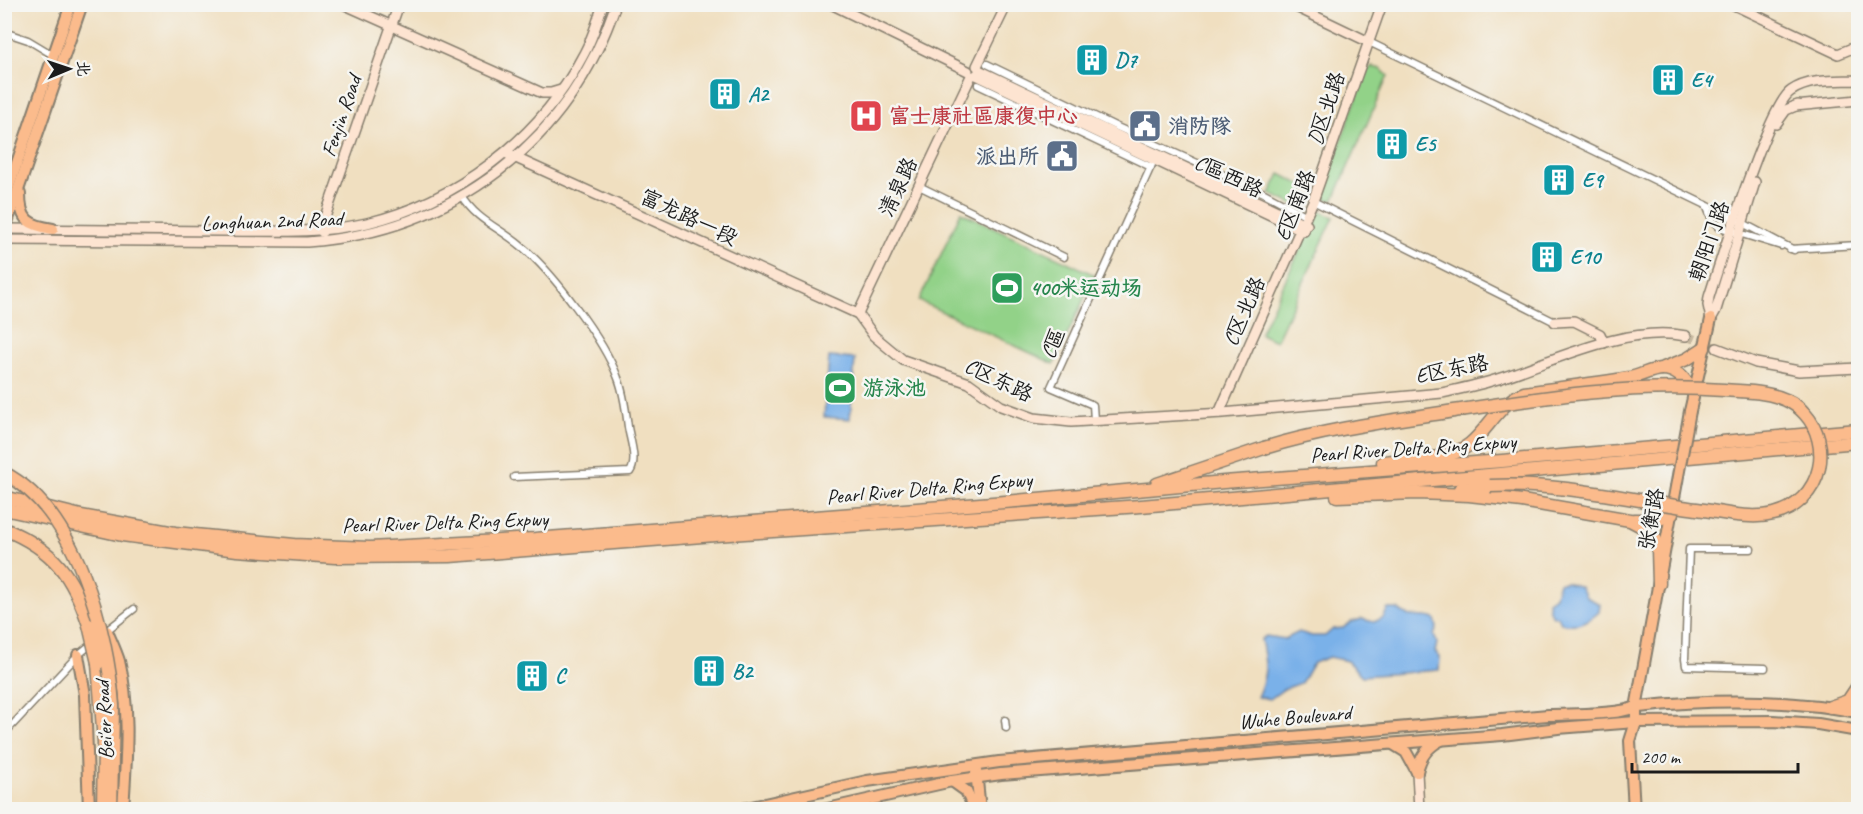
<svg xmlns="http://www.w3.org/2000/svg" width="1863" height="814" viewBox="0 0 1863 814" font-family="Caveat,'LXGW WenKai TC',sans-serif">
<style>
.green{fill:#92d288;stroke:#577752;stroke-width:1.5}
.water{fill:#7ab1e9;stroke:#4b6682;stroke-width:1.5}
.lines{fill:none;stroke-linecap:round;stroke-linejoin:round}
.secondary-tunnel{stroke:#c6b89f;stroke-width:9;stroke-dasharray:9 4.5;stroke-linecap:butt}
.street-casing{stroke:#867e6e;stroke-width:9}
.secondary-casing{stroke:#867e6e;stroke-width:12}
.primary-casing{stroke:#867e6e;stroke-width:14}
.highway-casing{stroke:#867e6e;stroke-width:15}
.street{stroke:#fff;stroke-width:6}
.secondary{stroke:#fde4d1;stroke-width:9}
.primary{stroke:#fbbb8c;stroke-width:10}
.highway{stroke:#fbbb8c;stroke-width:12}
.primary-bridge-casing{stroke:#867e6e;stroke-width:14;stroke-linecap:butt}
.highway-bridge-casing{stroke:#867e6e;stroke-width:15;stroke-linecap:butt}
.primary-bridge{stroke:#fbbb8c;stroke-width:10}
.highway-bridge{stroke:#fbbb8c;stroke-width:12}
.labels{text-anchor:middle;stroke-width:5;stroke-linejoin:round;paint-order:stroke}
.culture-label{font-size:21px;font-weight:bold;fill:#0d838f;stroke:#f6f6f2;text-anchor:start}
.street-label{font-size:21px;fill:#1c1c1c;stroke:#f6f6f2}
.health-label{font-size:21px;font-weight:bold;fill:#be3a42;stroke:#f6f6f2;text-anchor:start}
.service-label{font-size:21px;font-weight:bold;fill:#4e5e75;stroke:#f6f6f2;text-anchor:start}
.leisure-label{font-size:21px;font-weight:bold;fill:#27864d;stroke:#f6f6f2;text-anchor:start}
</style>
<rect width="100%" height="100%" fill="#f6f6f2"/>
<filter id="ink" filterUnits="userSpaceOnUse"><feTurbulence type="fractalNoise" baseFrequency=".0167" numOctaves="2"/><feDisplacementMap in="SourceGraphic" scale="12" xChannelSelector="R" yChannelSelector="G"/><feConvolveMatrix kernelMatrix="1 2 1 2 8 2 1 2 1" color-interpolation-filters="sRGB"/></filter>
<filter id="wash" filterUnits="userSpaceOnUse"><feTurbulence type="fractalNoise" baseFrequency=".008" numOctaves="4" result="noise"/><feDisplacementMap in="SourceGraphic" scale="24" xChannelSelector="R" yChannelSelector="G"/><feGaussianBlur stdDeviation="1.35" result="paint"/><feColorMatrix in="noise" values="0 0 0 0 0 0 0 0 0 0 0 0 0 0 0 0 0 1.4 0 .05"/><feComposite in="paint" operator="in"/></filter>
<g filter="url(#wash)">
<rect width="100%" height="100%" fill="#f0dfc0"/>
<!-- green -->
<g class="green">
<path d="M1372,67l9,2 7,7 -55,125 -13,-4 47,-127z"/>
<path d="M1280,174l26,13 -8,20 -28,-13z"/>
<path d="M1318,211l16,6 -58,124 -16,-7z"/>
<path d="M961,212l134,63 -41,89 -135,-63z"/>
<path d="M19,233l291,2 -1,2h-11l-279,-2z"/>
</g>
<!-- water -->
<g class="water">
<path d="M829,357l26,2 -5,60 -26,-2z"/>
<path d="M1559,582h7l15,5 5,10 14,7 -1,8c-11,10 -22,15 -38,11l-3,-6 -5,-1 -4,-6 -1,-9 7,-5z"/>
<path d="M1388,609h10c11,12 23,5 37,10l2,9 -3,7 3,8 -2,9 5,5 -1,13 -77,6 -15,-15 -18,-4 -16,6 -12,20 -17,6 -14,10 -13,-2c11,-24 9,-34 4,-58l5,-3 19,3 14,-7 13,4h13l8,-7 10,-1 8,-6 11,-3 12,3 9,-4z"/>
</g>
</g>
<g filter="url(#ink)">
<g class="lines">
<!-- secondary-tunnel -->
<path class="secondary-tunnel" d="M1686,336l31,12"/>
<!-- street casing -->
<g class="street-casing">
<g id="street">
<path d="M4,32l24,8 25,15"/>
<path d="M1369,42l366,177 59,31"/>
<path d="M987,64l128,62 149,67 43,23"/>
<path d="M978,85l173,82"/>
<path d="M919,186l145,71"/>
<path d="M462,196c14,24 38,32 59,50 31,25 83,94 97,132 6,15 8,33 10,49 2,13 10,34 2,45l-116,5"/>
<path d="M1313,201l242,121"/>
<path d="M1706,205l6,15 7,7 62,19"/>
<path d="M1790,249l68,-4"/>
<path d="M1094,420l-1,-15 -42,-18 103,-227"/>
<path d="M1751,549h-62l-4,110 1,7 79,2"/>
<path d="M106,631l28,-22"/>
<path d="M1005,720l1,8"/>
<path d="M4,734l74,-79 16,-13"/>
</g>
</g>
<!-- secondary casing -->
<g class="secondary-casing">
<g id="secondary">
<path d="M343,4l199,89h9l10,-3"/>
<path d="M831,4l137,67"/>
<path d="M1290,4l79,38"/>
<path d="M1732,4l106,50 17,-7 3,-8"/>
<path d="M977,66l30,-62"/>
<path d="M979,70l328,155"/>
<path d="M976,75l328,156"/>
<path d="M1795,106l63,-6"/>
<path d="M1776,124l10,-14 12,-5"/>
<path d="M505,153l353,161 16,22 29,24 66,23 32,23 33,12 37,4 152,-9 219,-20c21,-5 42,-9 62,-16 56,-19 124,-52 182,-41"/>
<path d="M4,229c72,0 143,1 214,2 50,0 100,3 149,-8 88,-21 172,-84 214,-164 10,-17 16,-36 22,-55"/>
<path d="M322,232l3,-15 74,-213"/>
<path d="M4,240l303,2c146,-11 262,-99 309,-238"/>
<path d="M858,314l113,-238"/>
<path d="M1711,319l-3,-14 1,-8c11,-34 60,-192 82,-206 19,-13 46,-10 67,-11"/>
<path d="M1711,319l5,-9 39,-128"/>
<path d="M1555,322l19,-1 26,13 4,9"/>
<path d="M1717,348l39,15 43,8 59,-3"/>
<path d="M1219,413l94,-212 69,-197"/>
<path d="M1417,772l2,38"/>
</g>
</g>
<!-- primary casing -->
<g class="primary-casing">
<g id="primary">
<path d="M20,194c0,27 9,31 33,35"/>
<path d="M4,201l67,-197"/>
<path d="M4,231l78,-227"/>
<path d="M1690,411l21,-92"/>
<path d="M107,631c4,10 9,20 12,30 12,49 7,99 4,149"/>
<path d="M78,655l7,40 4,115"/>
<path d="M1393,744l13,8 11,20"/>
<path d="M976,771l4,39"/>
<path d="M1417,772c3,-15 10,-25 24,-32"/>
<path d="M952,781l14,10 6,13"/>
<path d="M738,810l129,-29 132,-19 549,-47c24,-1 49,0 73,-4 6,-1 12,-3 18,-4 73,-8 147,-8 219,5"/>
<path d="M823,810l129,-29 49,-7 501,-39 56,-7 78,-6 137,-1 45,3 40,7"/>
<path d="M1634,810l-4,-69 6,-19v-14l40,-221"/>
</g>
</g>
<!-- highway casing -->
<g class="highway-casing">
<g id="highway">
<path d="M1661,369l26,-10 17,-11"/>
<path d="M1383,462c26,-3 65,0 87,-18 19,-16 30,-42 54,-51 36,-5 71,-9 106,-15 10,-2 22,-9 32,-9 15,0 25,12 31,24"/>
<path d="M1157,484l107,-36"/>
<path d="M1460,489l30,-3"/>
<path d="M1337,496l80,-3 52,2 53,6 108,19 17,9 9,11 2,9 1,35"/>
<path d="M4,497l77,19 94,17 119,12 76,3 165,-9 470,-37 219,-20 278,-21 356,-31"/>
<path d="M4,509l118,26 115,15 98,7 115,-1 265,-21 426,-29 717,-64"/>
<path d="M1634,520h23l15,-6"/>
<path d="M4,529c50,20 69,47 85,96"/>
<path d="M98,663l6,80 -1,67"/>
<path d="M1830,707l18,-6 10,-15"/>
<path d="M111,810l2,-104"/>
</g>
</g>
<!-- street -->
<use href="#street" class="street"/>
<!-- secondary -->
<use href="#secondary" class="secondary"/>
<!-- primary -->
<use href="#primary" class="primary"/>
<!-- highway -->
<use href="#highway" class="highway"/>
<!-- primary-bridge casing -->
<g class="primary-bridge-casing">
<path id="primary-bridge" d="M1676,487l14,-76"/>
</g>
<!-- highway-bridge casing -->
<g class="highway-bridge-casing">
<g id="highway-bridge">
<path d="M1264,448c62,-19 125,-27 190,-37 90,-14 178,-28 270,-21 20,2 43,1 62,10 7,3 14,8 19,14 13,14 18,36 14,54 -5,23 -23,41 -45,46 -24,6 -53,-2 -77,-5 -68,-9 -137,-27 -207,-23"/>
<path d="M4,473c72,37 104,158 109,233"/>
<path d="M89,625l9,38"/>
</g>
</g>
<!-- primary-bridge -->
<use href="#primary-bridge" class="primary-bridge"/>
<!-- highway-bridge -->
<use href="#highway-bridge" class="highway-bridge"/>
</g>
</g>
<!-- icons -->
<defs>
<g id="building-square" transform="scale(1.725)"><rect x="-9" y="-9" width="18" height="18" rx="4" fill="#0f9aa8" stroke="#f6f6f2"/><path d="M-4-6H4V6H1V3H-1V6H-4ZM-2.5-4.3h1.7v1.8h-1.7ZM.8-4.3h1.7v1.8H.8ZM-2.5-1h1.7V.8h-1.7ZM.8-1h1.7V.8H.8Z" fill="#fff"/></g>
<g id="hospital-square" transform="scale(1.725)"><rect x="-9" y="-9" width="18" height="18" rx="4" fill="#e0444e" stroke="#f6f6f2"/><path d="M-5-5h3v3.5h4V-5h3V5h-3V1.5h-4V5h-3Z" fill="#fff"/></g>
<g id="civic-square" transform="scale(1.725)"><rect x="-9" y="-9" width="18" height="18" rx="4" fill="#5c6f8a" stroke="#f6f6f2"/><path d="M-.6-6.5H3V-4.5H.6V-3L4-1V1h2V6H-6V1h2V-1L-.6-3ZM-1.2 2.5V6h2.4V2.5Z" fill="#fff"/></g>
<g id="stadium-square" transform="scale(1.725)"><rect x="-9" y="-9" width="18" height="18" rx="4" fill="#2e9e5b" stroke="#f6f6f2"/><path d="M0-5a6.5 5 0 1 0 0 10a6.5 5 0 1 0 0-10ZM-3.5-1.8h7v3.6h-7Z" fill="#fff"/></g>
</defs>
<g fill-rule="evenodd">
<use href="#building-square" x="1092" y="60"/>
<use href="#building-square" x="1668" y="80"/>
<use href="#building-square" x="725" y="94"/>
<use href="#hospital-square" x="866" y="116"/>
<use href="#civic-square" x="1145" y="126"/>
<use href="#building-square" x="1392" y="144"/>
<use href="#civic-square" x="1062" y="156"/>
<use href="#building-square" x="1559" y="180"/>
<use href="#building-square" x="1547" y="257"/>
<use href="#stadium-square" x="1007" y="288"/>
<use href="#stadium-square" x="840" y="388"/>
<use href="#building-square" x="709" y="671"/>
<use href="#building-square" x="532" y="676"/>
</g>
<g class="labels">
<!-- culture labels -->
<g class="culture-label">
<text x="1115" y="67">D7</text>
<text x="1691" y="87">E4</text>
<text x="748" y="101">A2</text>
<text x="1415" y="151">E5</text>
<text x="1582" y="187">E9</text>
<text x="1570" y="264">E10</text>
<text x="732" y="678">B2</text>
<text x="555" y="683">C</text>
</g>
<!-- street labels -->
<g class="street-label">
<text transform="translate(1326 108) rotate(-71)" y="7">D区北路</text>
<text transform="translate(341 116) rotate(-71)" y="7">Fenjin Road</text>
<text transform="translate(1229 176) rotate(25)" y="7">C區西路</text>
<text transform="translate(898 187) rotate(-65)" y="7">清泉路</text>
<text transform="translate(1295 205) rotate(-68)" y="7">E区南路</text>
<text transform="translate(689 217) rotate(25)" y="7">富龙路一段</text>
<text transform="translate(272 221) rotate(-2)" y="7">Longhuan 2nd Road</text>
<text transform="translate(1709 241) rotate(-71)" y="7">朝阳门路</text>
<text transform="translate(1244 311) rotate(-66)" y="7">C区北路</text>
<text transform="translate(1053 343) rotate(-66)" y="7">C區</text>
<text transform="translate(1452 369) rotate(-11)" y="7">E区东路</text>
<text transform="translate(999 380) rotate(26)" y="7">C区东路</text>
<text transform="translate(1413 448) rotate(-4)" y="7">Pearl River Delta Ring Expwy</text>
<text transform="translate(929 488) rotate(-5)" y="7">Pearl River Delta Ring Expwy</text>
<text transform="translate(1651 519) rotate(-80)" y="7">张衡路</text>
<text transform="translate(445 522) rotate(-2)" y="7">Pearl River Delta Ring Expwy</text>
<text transform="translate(1295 717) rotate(-5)" y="7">Wuhe Boulevard</text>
<text transform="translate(104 720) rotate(-93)" y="7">Bei'er Road</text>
</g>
<!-- health labels -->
<g class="health-label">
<text x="889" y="123">富士康社區康復中心</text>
</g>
<!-- service labels -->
<g class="service-label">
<text x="1168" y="133">消防隊</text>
<text x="1039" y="163" text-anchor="end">派出所</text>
</g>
<!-- leisure labels -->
<g class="leisure-label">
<text x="1030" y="295">400米运动场</text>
<text x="863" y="395">游泳池</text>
</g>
</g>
<!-- margin -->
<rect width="1863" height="814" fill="none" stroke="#f6f6f2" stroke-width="24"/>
<!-- north arrow -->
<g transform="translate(69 69) rotate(88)" stroke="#f6f6f2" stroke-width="4.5" paint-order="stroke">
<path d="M0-4.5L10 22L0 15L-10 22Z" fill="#1c1c1c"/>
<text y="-9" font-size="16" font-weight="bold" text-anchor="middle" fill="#1c1c1c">北</text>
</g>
<!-- scale -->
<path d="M1632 763v9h166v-9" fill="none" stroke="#1c1c1c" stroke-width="3"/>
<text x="1641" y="763" font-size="18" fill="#1c1c1c" stroke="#f6f6f2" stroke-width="4.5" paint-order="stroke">200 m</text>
</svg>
